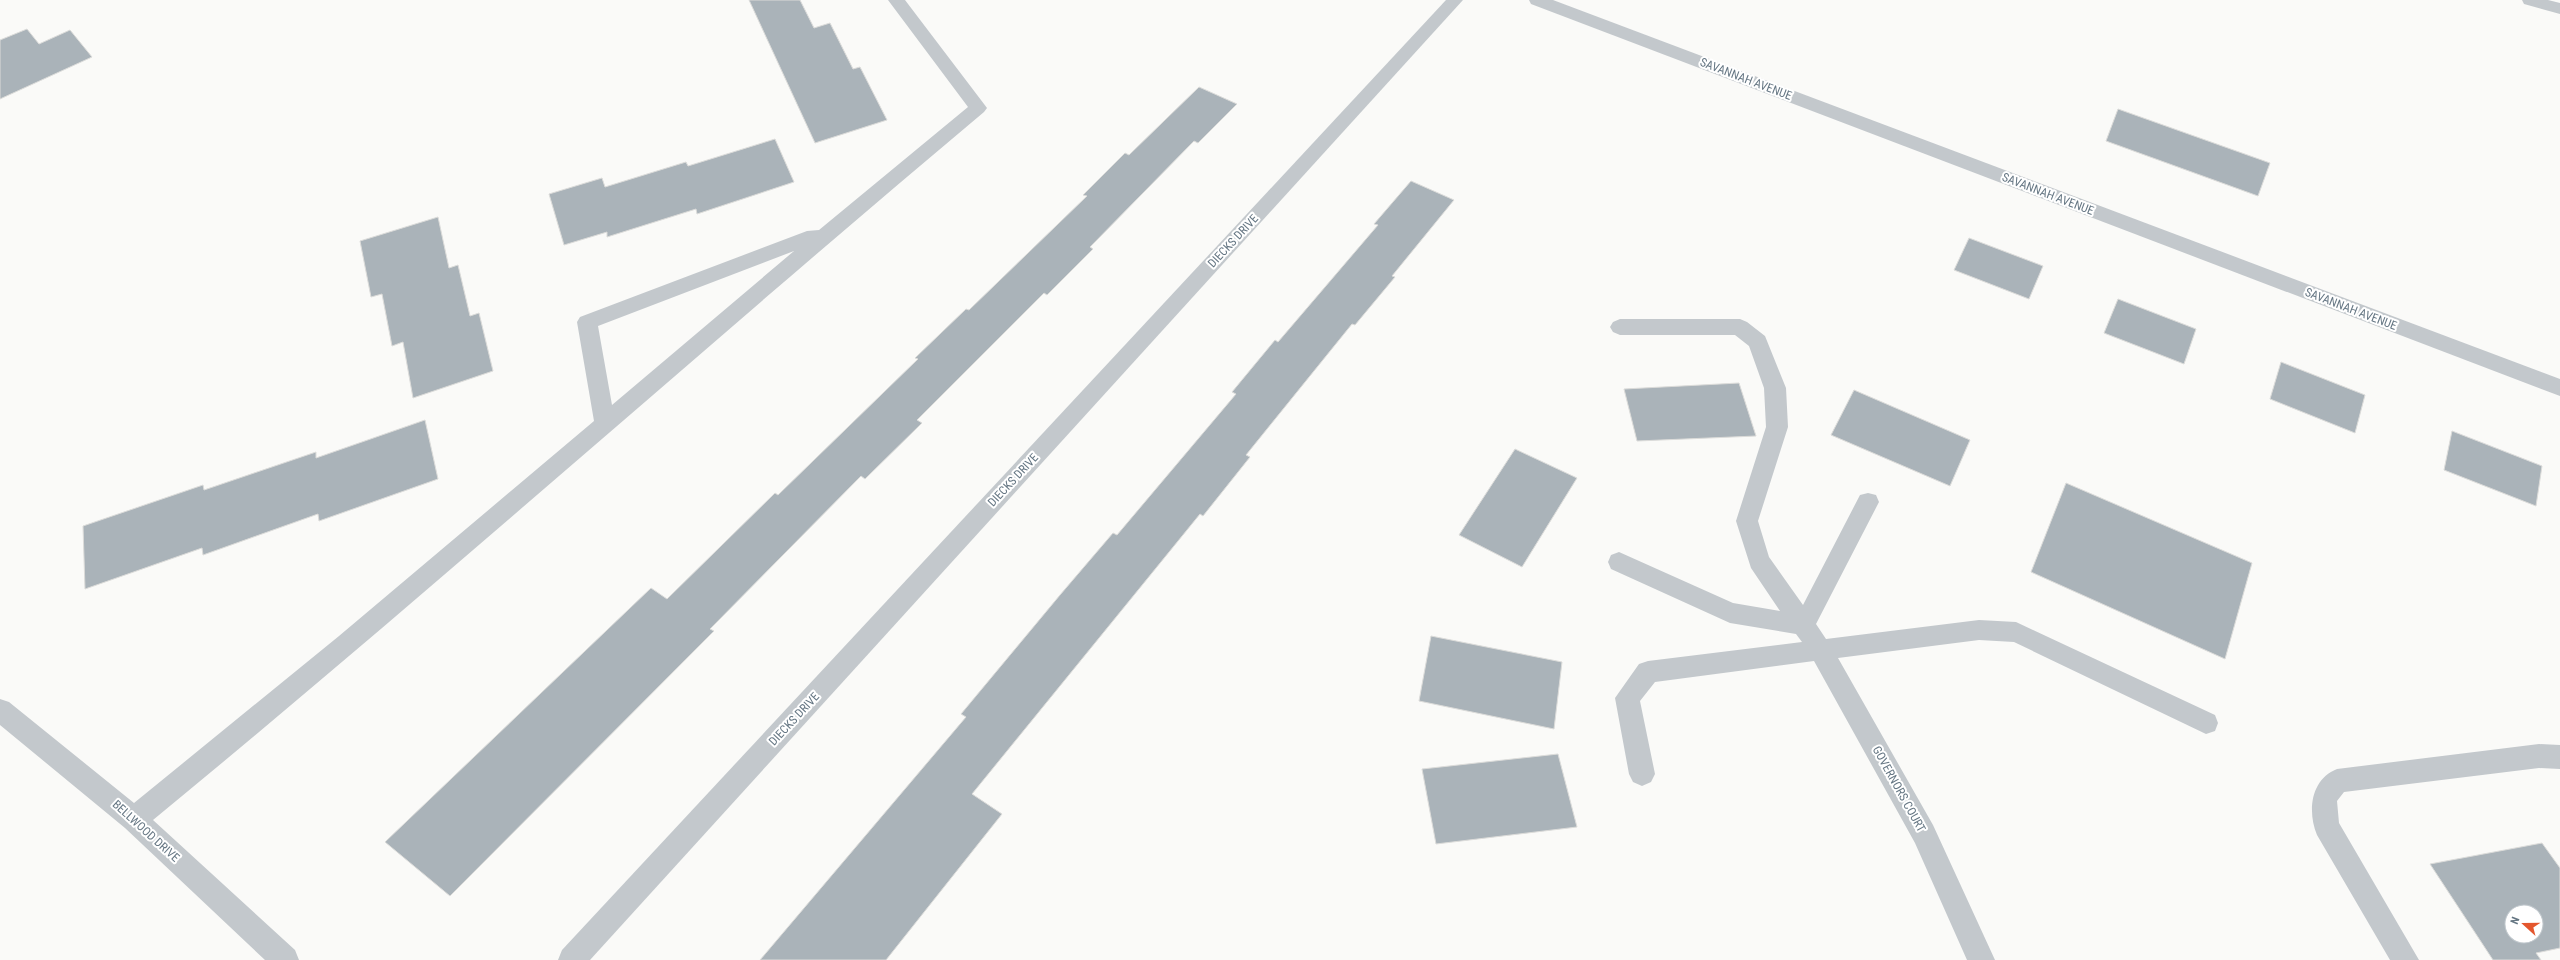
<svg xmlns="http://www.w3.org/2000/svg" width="2560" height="960" viewBox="0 0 2560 960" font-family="'Roboto Condensed',sans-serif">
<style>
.building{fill:#aab3b9;stroke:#dcdcda;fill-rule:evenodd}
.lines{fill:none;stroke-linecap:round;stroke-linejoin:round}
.minor{fill:#c3c8cc;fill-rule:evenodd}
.labels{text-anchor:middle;stroke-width:4;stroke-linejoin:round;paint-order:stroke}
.street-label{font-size:12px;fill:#657683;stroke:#fff}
</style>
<rect width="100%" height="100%" fill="#fafaf8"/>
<!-- building -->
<g class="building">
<path d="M749,0h51l14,28 16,-5 23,46 7,-2 27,53 -72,23z"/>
<path d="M27,29l12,15 31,-14 22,27 -92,42v-59z"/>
<path d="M1199,87l38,17 -39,39 -4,-2 -104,106 3,2 -46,46 -3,-2 -127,127 5,3 -57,56 -4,-3 -151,153 4,2 -264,265 -65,-54 266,-254 16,11 108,-106 3,2 140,-136 -3,-1 51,-49 3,1 118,-114 -4,-1 42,-42 4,2z"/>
<path d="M2118,109l152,54 -12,33 -152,-55z"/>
<path d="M775,139l19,43 -97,32 -1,-5 -89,28v-5l-43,13 -15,-51 53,-16 3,9 81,-25 2,4z"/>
<path d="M1411,181l43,19 -62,76 3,1 -40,48 -3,-1 -106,131 4,2 -47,59 -3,-2 -228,280 30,20 -116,146h-126l206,-243 -5,-3 99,-119 53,-62 4,2 119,-141 -4,-2 43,-52 3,2 100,-117 -4,-1z"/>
<path d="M438,217l11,51 9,-3 12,51 9,-3 14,58 -80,27 -10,-56 -11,4 -10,-52 -11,3 -11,-56z"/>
<path d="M1969,238l74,28 -14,33 -75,-29z"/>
<path d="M2118,299l78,30 -12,35 -80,-31z"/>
<path d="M2281,362l84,33 -10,38 -85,-34z"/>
<path d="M1739,383l17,53 -119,5 -13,-52z"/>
<path d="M1854,390l116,50 -20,46 -119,-51z"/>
<path d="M425,420l13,59 -119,42 -1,-7 -115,41 -1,-7 -117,41 -2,-63 120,-41 1,5 112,-38v6z"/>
<path d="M2452,431l90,35 -6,40 -92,-36z"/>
<path d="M1515,449l62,29 -55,89 -63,-32z"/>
<path d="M2066,483l186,80 -27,96 -194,-87z"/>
<path d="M1431,636l131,26 -8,67 -135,-28z"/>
<path d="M1558,754l19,73 -141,17 -14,-75z"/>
<path d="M2542,843l18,25v80l-24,5 5,7h-48l-63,-96zM2512,912h24v24h-24z"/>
</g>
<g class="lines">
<!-- minor -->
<g class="minor">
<path d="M888,0h17l79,104 3,4 -3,4c-279,234 -550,477 -831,708l142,130 4,10h-34l-140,-132 -125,-103v-26l9,3 125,101 205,-167 255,-215 -17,-99 3,-5 227,-86 12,-1 149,-123zM794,251l-182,154 -14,-79z"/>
<path d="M1446,0h17l-873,960h-32l4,-10z"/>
<path d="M1529,0h24l1007,379v17l-1029,-392z"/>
<path d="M2522,0h26l12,3v11l-36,-10z"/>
<path d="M1620,319h120l7,3 18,14 21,52 2,39 -30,94 11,36 34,48 57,-110 8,-2 8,2 3,7 -63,122 10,15 153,-19 37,2 199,93 3,8 -3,8 -9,3 -192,-92 -35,-2 -141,18 95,167 62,135h-28l-52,-117 -101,-182 -159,21 -15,19 15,73 -4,8 -9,4 -9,-4 -4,-8 -14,-76 24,-34 9,-3 154,-19 -6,-8 -66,-11 -119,-54 -3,-7 3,-7 8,-3 114,51 47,8 -29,-43 -15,-47 30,-94 -2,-39 -15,-42 -14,-11h-115l-7,-3 -3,-5 3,-5z"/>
<path d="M2539,744l21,1v24l-21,-1 -195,24 -7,9 2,22 80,137h-29l-73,-125c-10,-24 -6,-56 20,-66z"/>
</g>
</g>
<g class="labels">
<!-- street labels -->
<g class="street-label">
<text transform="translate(1746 79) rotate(21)" y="4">SAVANNAH AVENUE</text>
<text transform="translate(2048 194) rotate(21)" y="4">SAVANNAH AVENUE</text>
<text transform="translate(1233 241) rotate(-47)" y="4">DIECKS DRIVE</text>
<text transform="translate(2351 309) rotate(21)" y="4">SAVANNAH AVENUE</text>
<text transform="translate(1013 480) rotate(-47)" y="4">DIECKS DRIVE</text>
<text transform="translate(794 719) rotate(-47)" y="4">DIECKS DRIVE</text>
<text transform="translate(1899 789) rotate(61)" y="4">GOVERNORS COURT</text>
<text transform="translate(146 831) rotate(42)" y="4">BELLWOOD DRIVE</text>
</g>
</g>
<!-- north arrow -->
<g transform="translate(2524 924) rotate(291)"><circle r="19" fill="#ffffff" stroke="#c1c8cd"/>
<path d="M0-3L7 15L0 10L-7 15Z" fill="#e4572e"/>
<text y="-6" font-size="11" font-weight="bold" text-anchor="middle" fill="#657683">N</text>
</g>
</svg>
